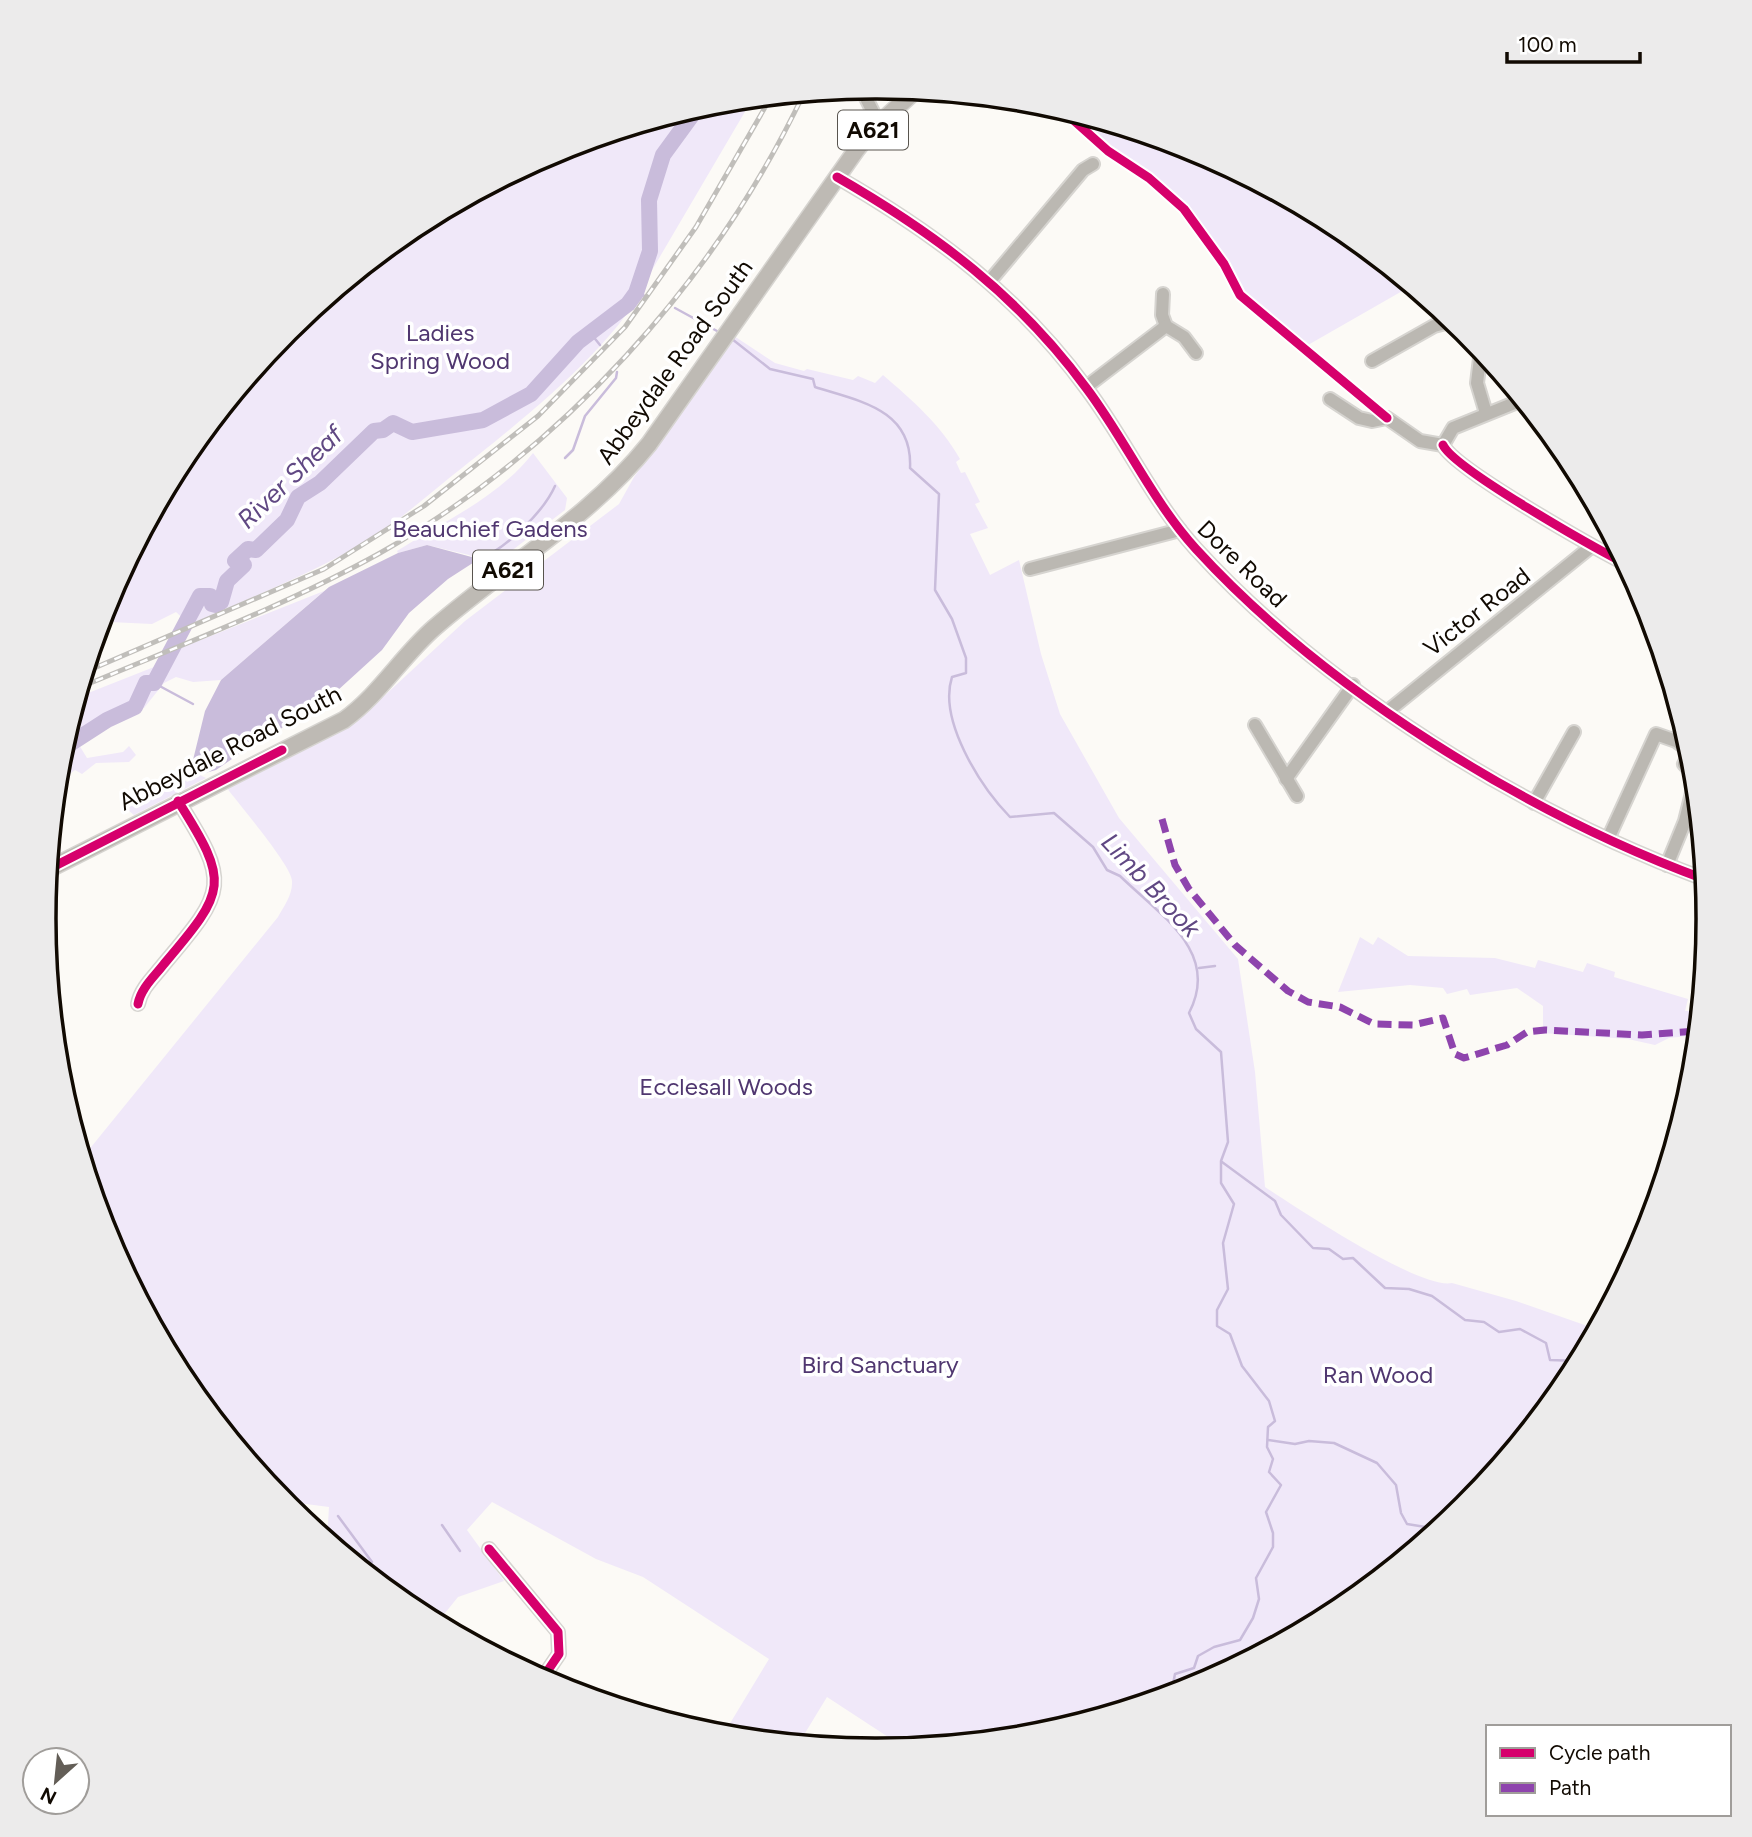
<svg xmlns="http://www.w3.org/2000/svg" width="1752" height="1837" viewBox="0 0 1752 1837" font-family="Figtree,sans-serif">
<style>
.green{fill:#f0e8f9}
.water{fill:#c9bcdb}
.lines{fill:none;stroke-linecap:round;stroke-linejoin:round}
.stream{stroke:#c9bcdb;stroke-width:2.5}
.river{stroke:#c9bcdb;stroke-width:16}
.minor-casing{stroke:#d6d4d0;stroke-width:16}
.major-casing{stroke:#d6d4d0;stroke-width:19}
.minor{stroke:#bbb8b2;stroke-width:12}
.major{stroke:#bebab4;stroke-width:16}
.rail-casing{stroke:#c0beba;stroke-width:5}
.rail{stroke:#fff;stroke-width:2.5;stroke-dasharray:8;stroke-linecap:butt}
.quiet{stroke:#8e44ad;stroke-width:7;stroke-dasharray:14 7;stroke-linecap:butt}
.cycleway-casing{stroke:#fff;stroke-width:13}
.cycleway{stroke:#d6006c;stroke-width:9}
.labels{text-anchor:middle;stroke-width:7;stroke-linejoin:round;paint-order:stroke}
.shield{fill:#fff;stroke:#58544e;stroke-width:2}
.shield-label{font-size:23px;font-weight:bold;fill:#110a02}
.park-label{font-size:24px;fill:#503770;stroke:#fff}
.street-label{font-size:24px;fill:#110a02;stroke:#fff}
.water-label{font-size:26px;font-style:italic;fill:#604883;stroke:#fff}
.rim{fill:none;stroke:#110a02;stroke-width:3.5}
</style>
<rect width="100%" height="100%" fill="#fcfaf6"/>
<!-- green -->
<g class="green">
<path d="M753,98l-105,179c-27,68 -142,156 -200,202 -26,21 -52,44 -81,62 -56,33 -118,57 -177,84l-14,-13 -24,12 -42,-2 -11,4 8,-26 77,-144 104,-126 126,-104 144,-77 156,-47z"/>
<path d="M1074,113l121,37 144,77 72,59 -103,59 -63,-52 -60,-89 -34,-30 -36,-22z"/>
<path d="M734,336l41,27 29,8 3,-2 46,11 5,-4 17,7 8,-8c29,25 58,50 77,84l-4,3 5,11 4,-1 15,30 -5,2 13,24 -18,6 20,41 29,-15 22,94 19,60 59,104 119,141 17,113 10,115c32,21 155,103 187,96l64,18 80,28 -28,52 -104,126 -126,104 -144,77 -156,47 -133,13 -78,-51 -28,46 -67,-6 -6,-7 43,-71 -126,-82 -47,-18 -104,-57 -25,28 37,51 -46,16 -21,26 -24,-13 -86,-70 2,-33 -46,-6 -99,-120 -77,-144 -24,-80 195,-240c6,-11 15,-23 14,-36 0,-15 -54,-78 -66,-94l129,-64 110,-102 154,-117 15,-27z"/>
<path d="M533,453l34,45 -2,12 -76,58 -20,-13 -42,-10 -29,8 -1,-2c46,-29 102,-54 136,-98z"/>
<path d="M324,591l-103,89 -28,2 -17,-5 -12,6 -20,25 -35,10 -33,22 11,18 36,-6 6,-6 7,9 -7,7 -33,1 -14,11 -7,-4 -18,14 3,-28 18,-59 76,-30 9,-12z"/>
<path d="M194,772l12,6 -72,37 -6,-5 8,-16 9,1 8,-8 5,4 4,-4 -4,-5 13,-8 17,8z"/>
<path d="M1360,937l13,8 5,-8 30,19 87,2 40,10 3,-8 45,12 4,-9 28,9 -1,5 74,22 -3,12h14l-2,24 -28,3 -14,7 -27,-6 -85,-6v-27l-26,-18 -47,7 -3,-6 -20,5 -4,-6 -33,-3 -72,7z"/>
</g>
<!-- water -->
<path class="water" d="M427,545l52,14 -31,20 -39,34 -27,37 -45,41 -22,9 -38,32 -16,7 -45,31 -11,3 -13,-9 13,-53 16,-31 108,-93 69,-34z"/>
<g class="lines">
<!-- stream -->
<g class="stream">
<path d="M636,293l9,3"/>
<path d="M675,308l42,23"/>
<path d="M592,335l8,10"/>
<path d="M732,339l38,30 43,10 2,8c44,14 98,22 95,81l29,26 -4,96 17,29 14,39v15l-14,4c-14,43 28,109 58,140l44,-4 39,34 14,23 13,6c40,39 101,76 69,137l7,16 25,23 7,90 -7,19v22l13,21 -11,39 5,46 -11,21v16l13,8 12,32 27,35 6,20 -7,6 -1,20 6,12 -4,13 12,13 -15,27 7,21v14l-17,31 3,21 -6,19 -13,22 -26,7 -16,9 -4,12 -19,6 -3,15 -42,18"/>
<path d="M565,458l8,-8 12,-34 31,-38 1,-6"/>
<path d="M479,559c26,-9 65,-48 76,-73"/>
<path d="M154,683l39,21"/>
<path d="M1199,968l16,-2"/>
<path d="M1222,1162l53,39 6,14 32,33 16,1 14,10 10,-1 32,30 24,1 23,7 33,24 19,2 15,10 21,-3 26,14 4,17 29,1"/>
<path d="M1268,1440l27,4 14,-3 25,2 43,20 19,22 5,28 6,11 31,5"/>
<path d="M338,1516l34,46"/>
<path d="M442,1525l18,26"/>
</g>
<!-- river -->
<path class="river" d="M62,749l45,-29 28,-13 11,-24h8l46,-87h10l2,8 4,1 5,-3 6,-21 17,-16 -9,-4 13,-12 8,1 31,-30 11,-23 22,-14 54,-52 9,-1 10,-7 19,9 71,-12 48,-26 47,-52 50,-38 8,-11 14,-42 -1,-51 14,-45 35,-48"/>
<!-- minor casing -->
<g class="minor-casing">
<g id="minor">
<path d="M861,88l18,36"/>
<path d="M837,177c99,57 182,119 250,212 39,52 66,113 109,160 128,140 331,265 508,330"/>
<path d="M989,282l94,-112 10,-6"/>
<path d="M1163,294l-1,21 4,11 18,11 12,16"/>
<path d="M1481,350l-4,33 9,30"/>
<path d="M1372,361l62,-35 19,-5"/>
<path d="M1086,387l80,-61"/>
<path d="M1330,399l29,19 13,3 15,-3 33,23 23,4"/>
<path d="M1443,445c11,24 152,103 183,119"/>
<path d="M1443,445l10,-17 69,-28"/>
<path d="M1030,569l150,-39"/>
<path d="M1388,711l204,-165"/>
<path d="M1255,725l42,71"/>
<path d="M1690,752l-6,12 10,11"/>
<path d="M1286,779l67,-94"/>
<path d="M1534,803l40,-71"/>
<path d="M1608,839l48,-105 20,7 15,11"/>
<path d="M1667,865l18,-44 10,-40"/>
<path d="M138,1004c3,-16 16,-27 26,-40 63,-74 66,-81 14,-163"/>
<path d="M489,1549l69,83 1,22 -17,25"/>
<path d="M550,1684l8,3"/>
</g>
</g>
<!-- major casing -->
<g class="major-casing">
<path id="major" d="M49,869l295,-149c35,-25 58,-64 90,-92 72,-63 155,-109 215,-184l208,-295 15,-19 44,-40"/>
</g>
<!-- minor -->
<use href="#minor" class="minor"/>
<!-- major -->
<use href="#major" class="major"/>
<!-- rail casing -->
<g class="rail-casing">
<g id="rail">
<path d="M85,672l239,-103 100,-63 114,-90 87,-89 71,-100 75,-130"/>
<path d="M81,687c100,-42 204,-81 299,-134 181,-102 335,-272 424,-460"/>
</g>
</g>
<!-- rail -->
<use href="#rail" class="rail"/>
<!-- quiet -->
<path class="quiet" d="M1162,819l13,46 14,24 46,56 53,46 20,11 32,5 34,17 39,1 30,-7 12,36 9,4 43,-13 20,-13 18,-2 97,5 55,-4"/>
<!-- cycleway casing -->
<g class="cycleway-casing">
<g id="cycleway">
<path d="M1061,109l47,42 41,27 35,31 40,55 16,31 147,123"/>
<path d="M837,177c99,57 182,119 250,212 39,52 66,113 109,160 128,140 331,265 508,330"/>
<path d="M1443,445c11,24 152,103 183,119"/>
<path d="M49,869l233,-119"/>
<path d="M138,1004c3,-16 16,-27 26,-40 63,-74 66,-81 14,-163"/>
<path d="M489,1549l69,83 1,22 -17,25"/>
</g>
</g>
<!-- cycleway -->
<use href="#cycleway" class="cycleway"/>
</g>
<g class="labels">
<!-- shield labels -->
<g class="shield">
<rect x="838" y="110.5" width="70" height="39" rx="5"/>
<rect x="473" y="550.5" width="70" height="39" rx="5"/>
</g>
<g class="shield-label">
<text x="873" y="138">A621</text>
<text x="508" y="578">A621</text>
</g>
<!-- park labels -->
<g class="park-label">
<text x="440" y="341">Ladies<tspan x="440" dy="28">Spring Wood</tspan></text>
<text x="490" y="537">Beauchief Gadens</text>
<text x="726" y="1095">Ecclesall Woods</text>
<text x="880" y="1373">Bird Sanctuary</text>
<text x="1378" y="1383">Ran Wood</text>
</g>
<!-- street labels -->
<g class="street-label">
<text transform="translate(675 362) rotate(-54)" y="8">Abbeydale Road South</text>
<text transform="translate(1242 564) rotate(44)" y="8">Dore Road</text>
<text transform="translate(1477 612) rotate(-38)" y="8">Victor Road</text>
<text transform="translate(230 748) rotate(-27)" y="8">Abbeydale Road South</text>
</g>
<!-- water labels -->
<g class="water-label">
<text transform="translate(290 477) rotate(-44)" y="9">River Sheaf</text>
<text transform="translate(1151 885) rotate(47)" y="9">Limb Brook</text>
</g>
</g>
<!-- crop -->
<path d="M0 0H1752V1837H0ZM875 99H877A819 819 0 0 1 1696 918V919A819 819 0 0 1 877 1738H875A819 819 0 0 1 56 919V918A819 819 0 0 1 875 99Z" fill="#ecebeb" fill-rule="evenodd"/>
<path class="rim" d="M875 99H877A819 819 0 0 1 1696 918V919A819 819 0 0 1 877 1738H875A819 819 0 0 1 56 919V918A819 819 0 0 1 875 99Z"/>
<!-- legend -->
<rect x="1486" y="1725" width="245" height="91" fill="#ffffff" stroke="#a09d9a" stroke-width="2"/>
<rect x="1500" y="1748" width="35" height="10" fill="#d6006c" stroke="#a09d9a" stroke-width="2"/>
<text x="1549" y="1760" font-size="21" fill="#110a02">Cycle path</text>
<rect x="1500" y="1783" width="35" height="10" fill="#8e44ad" stroke="#a09d9a" stroke-width="2"/>
<text x="1549" y="1795" font-size="21" fill="#110a02">Path</text>
<!-- north arrow -->
<g transform="translate(56 1781) rotate(207)"><circle r="33" fill="#ffffff" stroke="#a09d9a" stroke-width="2"/>
<path d="M0-5L12 26L0 18L-12 26Z" fill="#635e57"/>
<text y="-10" font-size="19" font-weight="bold" text-anchor="middle" fill="#110a02">N</text>
</g>
<!-- scale -->
<path d="M1507 52v10h133v-10" fill="none" stroke="#110a02" stroke-width="3.5"/>
<text x="1518" y="52" font-size="21" fill="#110a02" stroke="#ffffff" stroke-width="5" paint-order="stroke">100 m</text>
</svg>
